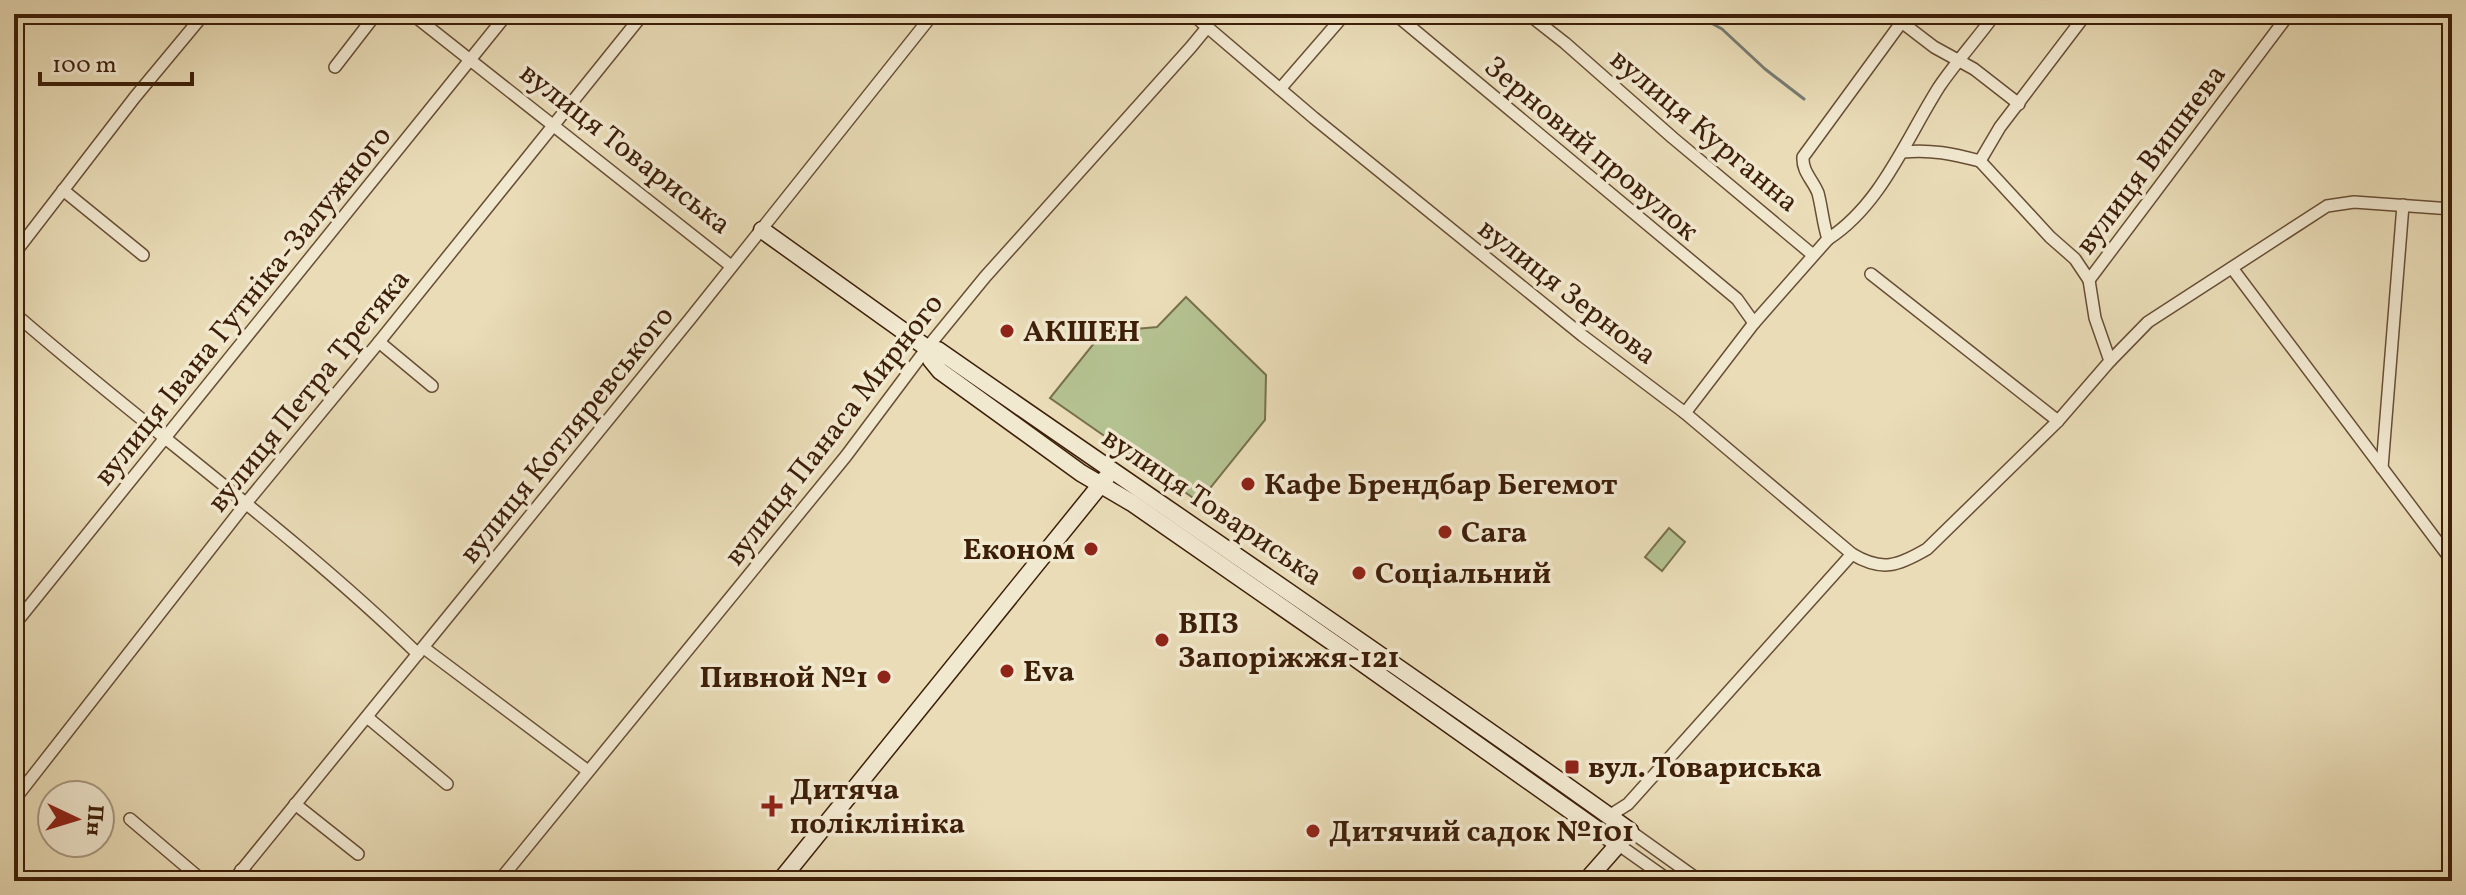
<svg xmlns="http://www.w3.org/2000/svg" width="2466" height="895" viewBox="0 0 2466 895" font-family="Vollkorn,serif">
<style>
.green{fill:#b4c190;stroke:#78704c;stroke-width:2}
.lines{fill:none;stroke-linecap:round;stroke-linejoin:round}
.stream{stroke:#777b73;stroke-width:3}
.street-casing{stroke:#684e34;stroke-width:14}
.secondary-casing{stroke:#3d1f08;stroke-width:19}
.street{stroke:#f1e8d0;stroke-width:11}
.secondary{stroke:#f1e8d0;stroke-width:16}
.poi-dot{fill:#8f2418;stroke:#f1e8d0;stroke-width:3}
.labels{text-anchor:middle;stroke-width:7;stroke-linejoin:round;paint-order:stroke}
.street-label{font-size:30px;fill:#3d1f08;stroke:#f1e8d0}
.poi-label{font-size:30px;font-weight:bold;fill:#3d1f08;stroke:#f1e8d0;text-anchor:start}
</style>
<rect width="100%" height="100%" fill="#e9dcb7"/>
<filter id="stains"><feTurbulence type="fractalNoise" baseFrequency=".0025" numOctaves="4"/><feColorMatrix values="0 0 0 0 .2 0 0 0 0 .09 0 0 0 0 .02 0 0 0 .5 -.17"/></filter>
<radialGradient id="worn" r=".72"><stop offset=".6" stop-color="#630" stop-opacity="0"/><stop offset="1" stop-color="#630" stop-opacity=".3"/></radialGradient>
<!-- green -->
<g class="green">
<path d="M1186,297l80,78 -1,45 -66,82 -149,-104 53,-66 54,-5z"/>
<path d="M1669,528l16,14 -23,29 -17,-14z"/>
</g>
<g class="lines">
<!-- stream -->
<path class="stream" d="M1695,14l27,15 43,40 39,30"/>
<!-- street casing -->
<g class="street-casing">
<g id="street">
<path d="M412,14l319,252"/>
<path d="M1192,14l122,104 269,218 102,77 167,141c30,18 46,12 75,-5l131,-128 52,-60 -15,-43 -6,-38"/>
<path d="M1395,14l342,285 17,24"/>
<path d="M1528,14l37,29 108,95 140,117"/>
<path d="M1891,14l43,33 40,22 45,35"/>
<path d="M335,67l41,-53"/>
<path d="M1280,89l65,-75"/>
<path d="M1903,152c28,-3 50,2 77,9"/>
<path d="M1980,161l70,76 25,22 14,21 200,-266"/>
<path d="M1980,161l20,-34 86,-113"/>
<path d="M63,190l80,65"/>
<path d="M1828,239c53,-34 78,-100 111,-152 17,-25 38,-48 56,-73"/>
<path d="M14,254l121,-157 69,-83"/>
<path d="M2232,268l220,293"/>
<path d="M1871,274l187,147"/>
<path d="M14,313c133,116 277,218 404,341"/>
<path d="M379,342l53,44"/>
<path d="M2110,361l38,-39 179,-116 27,-4 98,7"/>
<path d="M1685,413l69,-90 74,-84c-5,-15 -6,-31 -10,-46 -5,-13 -16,-21 -15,-36l98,-134"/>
<path d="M2382,468l21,-263"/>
<path d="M14,625l493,-611"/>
<path d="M424,648l164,123"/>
<path d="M367,717l80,67"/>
<path d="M14,800l233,-298 132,-160 264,-328"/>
<path d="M295,804l63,50"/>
<path d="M1609,816l19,-12 224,-250"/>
<path d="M130,819l73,62"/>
<path d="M1630,831l70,50"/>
<path d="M1619,845l51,36"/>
<path d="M241,870l14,11"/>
<path d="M233,881l457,-562 243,-305"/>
<path d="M499,881l347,-425 81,-108 58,-71 206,-230 14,-17 7,-16"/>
</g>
</g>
<!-- secondary casing -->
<g class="secondary-casing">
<g id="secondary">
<path d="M762,230l165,118 11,2c231,161 464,317 692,481l-44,50"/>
<path d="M927,348l4,12 9,11 141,102 51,30 216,150 271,192"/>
<path d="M780,881l326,-403"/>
</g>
</g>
<!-- street -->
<use href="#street" class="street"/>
<!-- secondary -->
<use href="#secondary" class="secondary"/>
</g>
<!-- markers -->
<g class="poi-dot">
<circle cx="1007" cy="331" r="8"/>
<circle cx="1248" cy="484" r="8"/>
<circle cx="1445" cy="532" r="8"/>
<circle cx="1091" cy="549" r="8"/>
<circle cx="1359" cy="573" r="8"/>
<circle cx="1162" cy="640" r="8"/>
<circle cx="1007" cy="671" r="8"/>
<circle cx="884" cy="677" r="8"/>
<rect x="1564" y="759" width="16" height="16" rx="4"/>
<path d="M768 794h8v8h8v8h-8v8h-8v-8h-8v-8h8z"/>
<circle cx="1313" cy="831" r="8"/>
</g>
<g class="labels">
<!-- street labels -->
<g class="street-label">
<text transform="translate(1705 130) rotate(40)" y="10">вулиця Курганна</text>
<text transform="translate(626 148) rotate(38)" y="10">вулиця Товариська</text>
<text transform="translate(1592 148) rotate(40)" y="10">Зерновий провулок</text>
<text transform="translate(2150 159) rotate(-53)" y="10">вулиця Вишнева</text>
<text transform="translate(1568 291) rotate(38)" y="10">вулиця Зернова</text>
<text transform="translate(242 305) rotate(-51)" y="10">вулиця Івана Гутніка-Залужного</text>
<text transform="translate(308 390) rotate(-51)" y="10">вулиця Петра Третяка</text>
<text transform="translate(833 429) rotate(-52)" y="10">вулиця Панаса Мирного</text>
<text transform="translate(566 434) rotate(-51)" y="10">вулиця Котляревського</text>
<text transform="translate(1213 506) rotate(34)" y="10">вулиця Товариська</text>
</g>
<!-- poi labels -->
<g class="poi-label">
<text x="1023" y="341">АКШЕН</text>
<text x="1264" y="494">Кафе Брендбар Бегемот</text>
<text x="1461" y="542">Сага</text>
<text x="1075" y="559" text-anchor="end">Економ</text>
<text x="1375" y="583">Соціальний</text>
<text x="1178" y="633">ВПЗ<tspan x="1178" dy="34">Запоріжжя-121</tspan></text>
<text x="1023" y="681">Eva</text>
<text x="868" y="687" text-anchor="end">Пивной №1</text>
<text x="1588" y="777">вул. Товариська</text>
<text x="790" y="799">Дитяча<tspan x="790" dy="34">поліклініка</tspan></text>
<text x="1329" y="841">Дитячий садок №101</text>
</g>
</g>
<!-- margin -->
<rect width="2466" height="895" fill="none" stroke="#e9dcb7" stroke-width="48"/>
<rect x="16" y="16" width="2434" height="863" fill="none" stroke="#3d1f08" stroke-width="4"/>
<rect x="24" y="24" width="2418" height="847" fill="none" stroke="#3d1f08" stroke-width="2"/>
<!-- north arrow -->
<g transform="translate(76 819) rotate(94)"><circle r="38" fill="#f1e8d0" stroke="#a99880" stroke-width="2"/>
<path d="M0-6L14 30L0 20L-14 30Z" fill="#8f2418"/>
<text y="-12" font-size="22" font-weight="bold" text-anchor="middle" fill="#3d1f08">Пн</text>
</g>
<!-- scale -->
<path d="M40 72v12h152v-12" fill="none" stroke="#3d1f08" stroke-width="4"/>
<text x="52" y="72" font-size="24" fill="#3d1f08" stroke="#f1e8d0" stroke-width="6" paint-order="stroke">100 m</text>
<rect width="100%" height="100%" filter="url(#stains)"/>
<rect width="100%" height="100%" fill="url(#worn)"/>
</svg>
